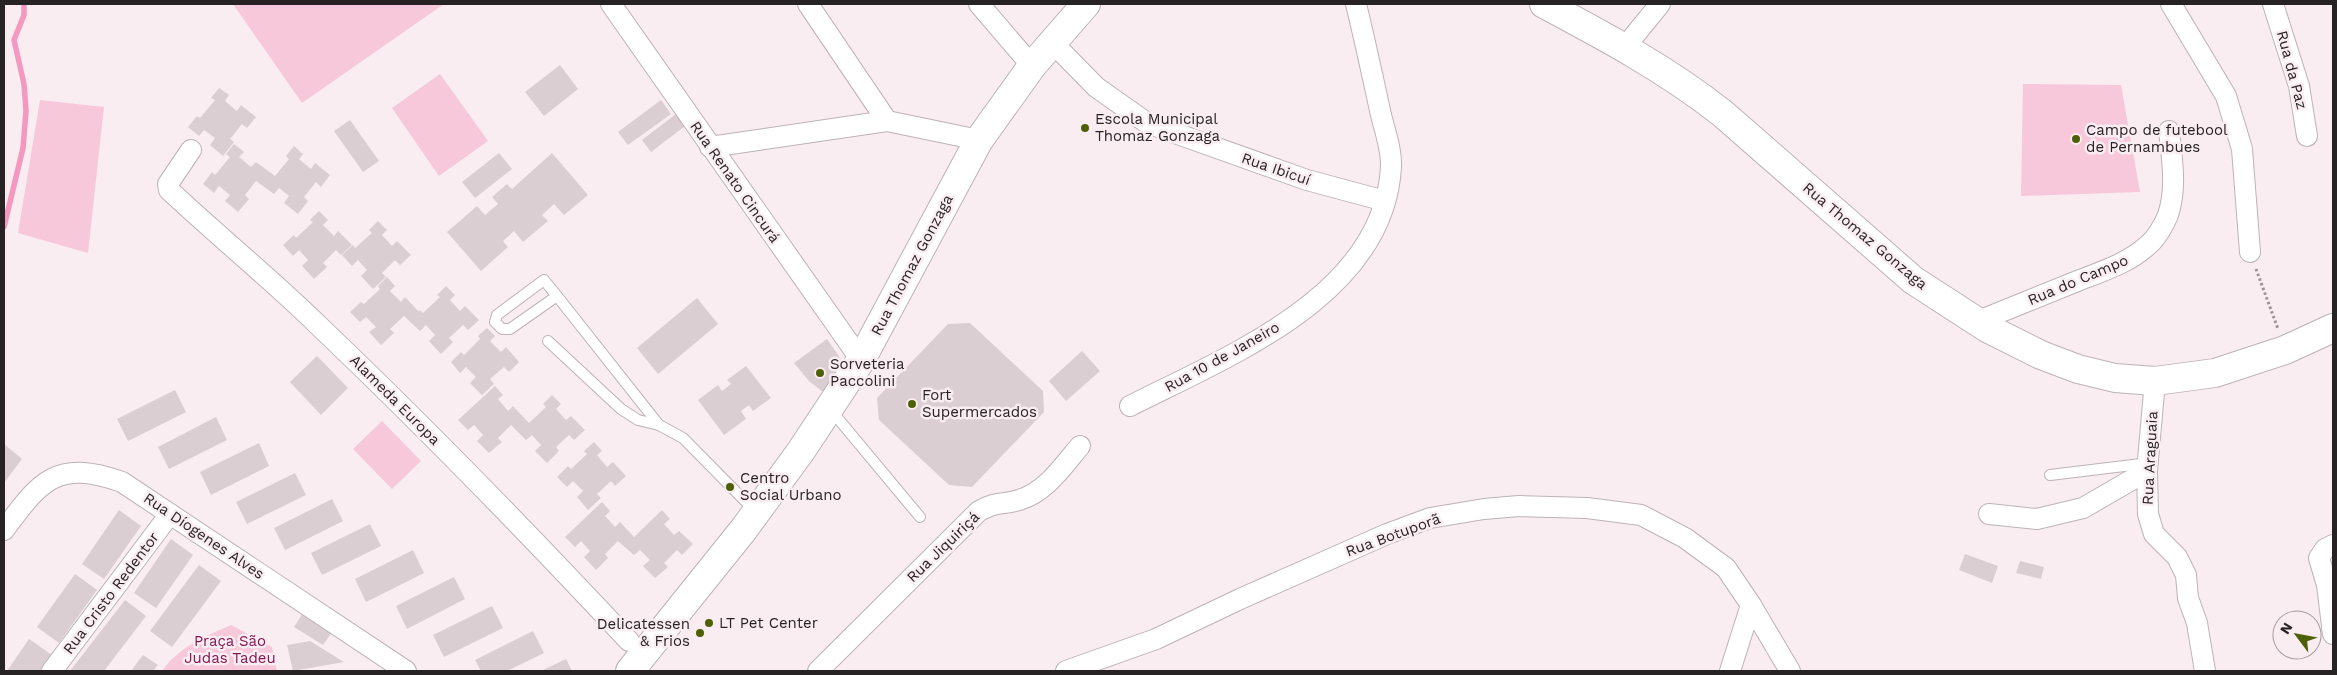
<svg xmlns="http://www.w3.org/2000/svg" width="2337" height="675" viewBox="0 0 2337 675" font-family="'Work Sans',sans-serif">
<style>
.green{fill:#f6c8da}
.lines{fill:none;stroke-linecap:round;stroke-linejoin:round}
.stream{stroke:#f498c0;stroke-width:5.5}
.building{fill:#daced3}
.lane-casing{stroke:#bdb2b6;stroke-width:12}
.street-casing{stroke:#bdb2b6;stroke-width:22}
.secondary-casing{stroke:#bdb2b6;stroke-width:30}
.path{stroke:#9d9498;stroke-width:3;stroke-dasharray:2.5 2.5;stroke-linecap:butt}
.lane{stroke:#fff;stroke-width:10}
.street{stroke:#fff;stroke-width:20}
.secondary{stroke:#fff;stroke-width:28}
.poi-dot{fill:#4d6005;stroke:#faedf2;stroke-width:2}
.labels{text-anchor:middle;stroke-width:5;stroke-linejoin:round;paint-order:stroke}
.street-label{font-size:15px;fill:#272325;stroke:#faedf2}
.poi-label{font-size:15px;fill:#272325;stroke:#faedf2;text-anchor:start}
.park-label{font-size:15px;fill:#821752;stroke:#faedf2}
</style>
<rect width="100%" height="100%" fill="#faedf2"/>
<!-- green -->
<g class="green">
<path d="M233,4h211l-142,99z"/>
<path d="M440,74l48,67 -49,35 -47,-68z"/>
<path d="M2023,84l98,1 19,107 -119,4z"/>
<path d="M40,100l64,7 -16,146 -70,-20z"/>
<path d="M382,421l39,40 -29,28 -39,-40z"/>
<path d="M231,625l41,22 5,24h-115c18,-25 42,-34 69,-46z"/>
</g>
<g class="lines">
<!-- stream -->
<path class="stream" d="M4,227l19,-79 3,-37 -2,-27 -10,-44 10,-25v-11"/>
</g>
<!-- building -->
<g class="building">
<path d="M560,65l18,24 -34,27 -19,-24z"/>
<path d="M219,88l10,7 -4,6 12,10 4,-6 15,12 -9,11 -5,-4 -12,15 4,3 -11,14 -13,-11 5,-7 -11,-8 -5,6 -11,-9 9,-11 3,2 15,-18 -4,-2z"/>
<path d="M661,100l10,14 -43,31 -10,-13z"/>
<path d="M676,114l9,12 -34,26 -9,-12z"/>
<path d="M350,120l29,41 -16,11 -29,-41z"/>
<path d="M234,144l10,8 -5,5 12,10 5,-5 19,14 14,-17 -3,-3 8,-10 9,8 -4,5 12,10 4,-6 15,12 -9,12 -5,-5 -12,15 4,4 -10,13 -14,-11 5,-7 -10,-8 -5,6 -18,-13 -11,14 4,4 -11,13 -13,-11 5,-6 -11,-9 -5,7 -11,-9 9,-12 3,3 15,-18 -4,-3z"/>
<path d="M499,153l13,16 -37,29 -13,-16z"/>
<path d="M552,153l36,42 -24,20 -10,-11 -12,11 6,6 -25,21 -9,-11 -11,10 5,6 -27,24 -34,-39 30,-26 8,9 13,-11 -6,-7 15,-13 5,5z"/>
<path d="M319,211l9,9 -5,5 11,11 4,-5 14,14 -11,10 -5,-5 -13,13 4,4 -13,12 -12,-13 6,-6 -9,-10 -6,6 -10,-11 11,-10 2,3 17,-16 -3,-2z"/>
<path d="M378,221l9,9 -5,5 10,11 5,-5 14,14 -11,10 -5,-5 -13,13 4,4 -13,12 -12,-13 6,-6 -9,-10 -6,6 -10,-11 11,-10 2,3 17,-15 -3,-3z"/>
<path d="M387,277l8,9 -5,5 11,11 4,-5 14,15 1,-2 3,3 17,-16 -3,-2 9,-9 9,9 -5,5 10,11 5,-5 14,14 -11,10 -5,-5 -14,13 4,4 -12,12 -12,-13 6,-6 -9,-10 -6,6 -16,-15 -14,13 4,4 -13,12 -12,-13 7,-5 -10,-10 -6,5 -10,-10 11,-10 3,2 16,-15 -2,-3z"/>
<path d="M697,298l21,26 -60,50 -21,-26z"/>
<path d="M970,323l73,68 1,21 -72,75 -23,-2 -70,-65 -2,-22 71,-74z"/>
<path d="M487,328l8,8 -5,5 11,11 5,-5 13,15 -10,10 -5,-5 -14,12 4,5 -12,11 -12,-12 6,-6 -10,-10 -6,6 -9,-11 10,-10 3,3 16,-16 -2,-3z"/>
<path d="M827,339l18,26 -22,27 -14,-11 -15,-18z"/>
<path d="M1082,351l18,20 -34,30 -17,-20z"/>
<path d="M317,356l31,32 -27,27 -31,-33z"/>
<path d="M746,366l25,32 -18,13 -4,-6 -8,6 5,8 -22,16 -26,-35 20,-15 4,6 9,-7 -4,-4z"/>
<path d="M495,386l8,9 -5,4 10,12 5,-5 16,17 17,-16 -3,-3 9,-9 9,9 -5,5 10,11 5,-4 14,14 -11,10 -5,-5 -13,12 3,4 -12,12 -12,-12 6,-6 -9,-10 -6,5 -15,-15 -13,13 4,4 -13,11 -12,-12 6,-6 -9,-10 -6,5 -10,-10z"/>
<path d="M175,390l11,22 -58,29 -11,-22z"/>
<path d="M216,417l11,23 -58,29 -11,-22z"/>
<path d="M594,442l8,9 -5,4 10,12 6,-5 13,14 -11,10 -4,-5 -14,13 4,4 -13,12 -11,-13 6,-6 -10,-10 -6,6 -10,-10 11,-11 3,3 16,-15 -3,-3z"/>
<path d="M259,443l10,23 -58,29 -11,-23z"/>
<path d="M4,444l18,15 -18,24z"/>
<path d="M295,473l11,22 -59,29 -11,-22z"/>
<path d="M332,499l11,22 -58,29 -11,-22z"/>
<path d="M602,502l8,9 -5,5 10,11 5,-5 14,15 28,-27 8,9 -6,5 10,11 5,-4 14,13 -11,11 -5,-5 -13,13 4,4 -13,11 -12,-12 7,-6 -10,-10 -6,5 -16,-14 -13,13 3,4 -12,12 -12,-13 6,-6 -9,-10 -6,6 -10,-10z"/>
<path d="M119,510l22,16 -37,53 -22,-15z"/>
<path d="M370,524l11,22 -59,29 -11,-22z"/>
<path d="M171,539l22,16 -37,53 -22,-15z"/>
<path d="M413,550l11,23 -58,29 -11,-23z"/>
<path d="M1965,554l33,12 -6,17 -33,-13z"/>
<path d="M2020,561l24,6 -3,12 -25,-6z"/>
<path d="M199,565l22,16 -49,66 -22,-16z"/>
<path d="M75,574l22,16 -38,53 -22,-16z"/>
<path d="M454,577l11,22 -58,30 -11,-23z"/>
<path d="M125,600l21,16 -42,55h-34z"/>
<path d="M492,606l11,22 -59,29 -11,-22z"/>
<path d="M303,613l29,19 -9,13 -29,-18z"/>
<path d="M533,631l11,22 -37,18h-26l-6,-11z"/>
<path d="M29,639l23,16 -12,16h-33z"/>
<path d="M310,641l34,21 -51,9 -6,-26z"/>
<path d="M143,655l15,10 -5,6h-22z"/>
<path d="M566,659l6,12h-31z"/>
</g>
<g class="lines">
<!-- lane casing -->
<g class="lane-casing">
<g id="lane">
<path d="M557,296l-47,33h-8l-7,-7 2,-7 47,-35 13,16 102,129"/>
<path d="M548,341l73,68 17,11 21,5 24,13 72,73"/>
<path d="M830,409l90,108"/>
<path d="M2050,475l99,-12"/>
</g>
</g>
<!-- street casing -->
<g class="street-casing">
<g id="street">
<path d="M611,4l250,356"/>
<path d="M808,4l79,117"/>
<path d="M979,4l53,62"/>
<path d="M2171,4l55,92 16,53 8,103"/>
<path d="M2273,4l26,82 8,50"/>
<path d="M1051,41l45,46 51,36 160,57 78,21"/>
<path d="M1625,47l35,-43"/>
<path d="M710,147l177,-26 92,19"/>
<path d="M191,150l-23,34 1,6c49,46 101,88 149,135 107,102 210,208 311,316"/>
<path d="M1976,322c33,-13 66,-27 99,-40 25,-10 52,-18 72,-36 9,-7 17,-21 21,-31 9,-27 4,-56 1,-84"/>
<path d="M2155,381l-8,90 1,43 6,20 23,23 9,18 2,23 9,25 8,48"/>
<path d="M1130,406c98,-50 254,-110 261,-239 1,-16 -6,-36 -10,-52 -8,-37 -16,-74 -25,-111"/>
<path d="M1989,514l48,5 46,-11 64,-37"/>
<path d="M4,530c37,-50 53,-71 118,-48l284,189"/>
<path d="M2333,545l-8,4 -6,9 8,27 6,49"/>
<path d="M52,671l118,-157"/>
<path d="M818,671l161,-160c17,-10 24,-6 40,-11 27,-8 44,-34 61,-54"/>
<path d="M1066,671l90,-32 84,-40 147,-65 43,-16 54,-9 35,-3 68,2 54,7 44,23 41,30 25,37 39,66"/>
<path d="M1730,671l21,-66"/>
</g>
</g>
<!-- secondary casing -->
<g class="secondary-casing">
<g id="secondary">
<path d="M1544,4c62,33 122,65 178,109l191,167 74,48 54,27 37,14 37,9 40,3 60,-8 70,-23 48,-22"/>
<path d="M630,671l114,-142 57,-78 60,-91 118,-220 53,-74 54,-62"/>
</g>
</g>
<!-- path -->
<path class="path" d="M2256,269l22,60"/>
<!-- lane -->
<use href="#lane" class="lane"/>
<!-- street -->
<use href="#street" class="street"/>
<!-- secondary -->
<use href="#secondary" class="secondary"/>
</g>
<!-- markers -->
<g class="poi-dot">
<circle cx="1085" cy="128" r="5"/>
<circle cx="2076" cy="139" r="5"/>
<circle cx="820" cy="373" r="5"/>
<circle cx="912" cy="404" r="5"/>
<circle cx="730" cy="487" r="5"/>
<circle cx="709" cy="623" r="5"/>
<circle cx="700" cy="633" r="5"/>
</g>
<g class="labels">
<!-- street labels -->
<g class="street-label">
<text transform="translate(2292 70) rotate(75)" y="5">Rua da Paz</text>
<text transform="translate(1276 169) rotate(19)" y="5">Rua Ibicuí</text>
<text transform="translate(735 182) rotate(55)" y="5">Rua Renato Cincurá</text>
<text transform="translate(1865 236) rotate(40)" y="5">Rua Thomaz Gonzaga</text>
<text transform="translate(912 265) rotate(-62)" y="5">Rua Thomaz Gonzaga</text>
<text transform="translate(2078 280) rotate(-23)" y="5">Rua do Campo</text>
<text transform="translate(1222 357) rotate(-29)" y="5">Rua 10 de Janeiro</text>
<text transform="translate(395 400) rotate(45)" y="5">Alameda Europa</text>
<text transform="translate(2150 458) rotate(-87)" y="5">Rua Araguaia</text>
<text transform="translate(1393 535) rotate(-20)" y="5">Rua Botuporã</text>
<text transform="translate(204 536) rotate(34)" y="5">Rua Díogenes Alves</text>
<text transform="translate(943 547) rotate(-44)" y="5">Rua Jiquiriçá</text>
<text transform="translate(111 593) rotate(-53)" y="5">Rua Cristo Redentor</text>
</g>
<!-- poi labels -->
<g class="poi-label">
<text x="1095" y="124">Escola Municipal<tspan x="1095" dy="17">Thomaz Gonzaga</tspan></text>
<text x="2086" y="135">Campo de futebool<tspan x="2086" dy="17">de Pernambues</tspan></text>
<text x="830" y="369">Sorveteria<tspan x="830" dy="17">Paccolini</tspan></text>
<text x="922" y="400">Fort<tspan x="922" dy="17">Supermercados</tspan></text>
<text x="740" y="483">Centro<tspan x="740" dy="17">Social Urbano</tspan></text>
<text x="719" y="628">LT Pet Center</text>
<text x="690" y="629" text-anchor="end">Delicatessen<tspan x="690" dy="17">&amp; Frios</tspan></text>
</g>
<!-- park labels -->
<g class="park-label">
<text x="230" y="646">Praça São<tspan x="230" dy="17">Judas Tadeu</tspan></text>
</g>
</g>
<!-- border -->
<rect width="2337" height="675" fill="none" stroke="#272325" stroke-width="10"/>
<!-- north arrow -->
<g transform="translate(2297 635) rotate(302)"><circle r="24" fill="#faedf2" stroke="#a69ca0"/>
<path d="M0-4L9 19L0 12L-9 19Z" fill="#4d6005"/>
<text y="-8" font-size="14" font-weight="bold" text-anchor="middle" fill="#272325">N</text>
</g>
</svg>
